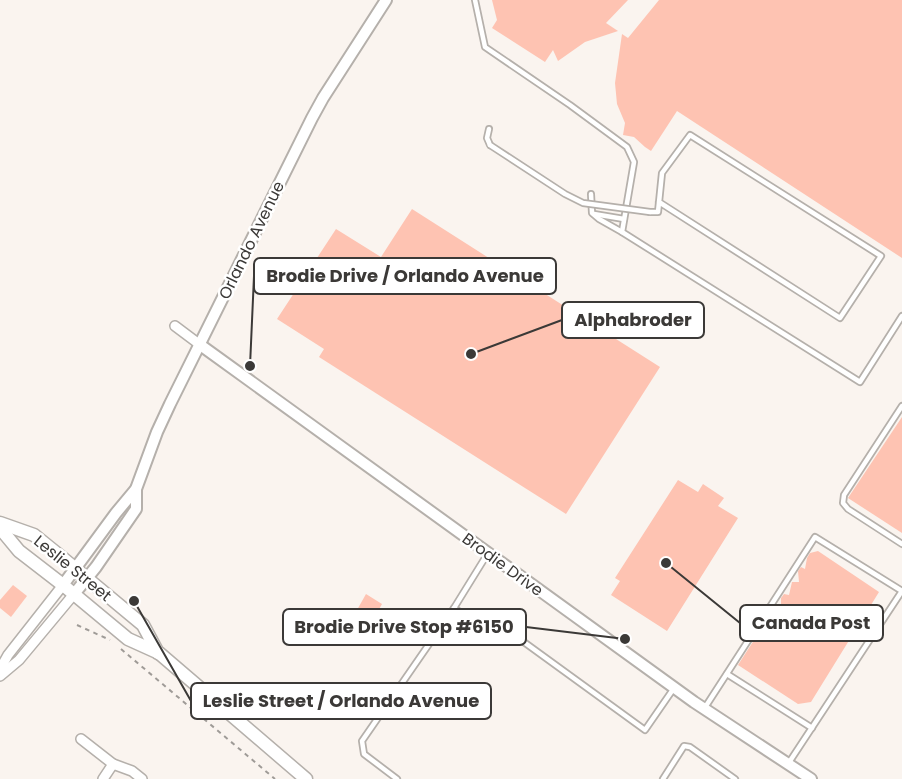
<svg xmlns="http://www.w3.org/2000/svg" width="902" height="779" viewBox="0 0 902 779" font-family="Poppins,sans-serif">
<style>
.building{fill:#fec3b2}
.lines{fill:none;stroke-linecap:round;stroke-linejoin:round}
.service-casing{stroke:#b5b0ab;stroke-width:8}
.minor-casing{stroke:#b5b0ab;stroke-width:12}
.tertiary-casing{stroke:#b5b0ab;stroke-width:14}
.secondary-casing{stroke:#b5b0ab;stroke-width:15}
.path{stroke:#9f9b97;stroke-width:2;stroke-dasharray:4.5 4.5;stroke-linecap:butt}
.service{stroke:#fff;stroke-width:4.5}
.minor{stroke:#fff;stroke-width:9}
.tertiary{stroke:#fff;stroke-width:10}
.secondary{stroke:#fff;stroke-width:12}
.service-bridge-casing{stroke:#b5b0ab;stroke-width:8;stroke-linecap:butt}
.service-bridge{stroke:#fff;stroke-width:4.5}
.labels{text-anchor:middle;stroke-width:5;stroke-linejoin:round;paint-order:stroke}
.street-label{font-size:16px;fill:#3b3937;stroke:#fff}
.leader{fill:none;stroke:#3b3937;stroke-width:2}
.callout-dot{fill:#3b3937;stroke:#fff;stroke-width:2}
.callout{fill:#fff;stroke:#3b3937;stroke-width:2}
.callout-label{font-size:18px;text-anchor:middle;font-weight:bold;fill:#3b3937}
</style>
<rect width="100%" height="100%" fill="#faf4ef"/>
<!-- building -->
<g class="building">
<path d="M492,0h136l-22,23 12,8 -33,11 -27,19 -5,-11 -8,12 -53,-34 5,-8z"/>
<path d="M659,0h243v258l-225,-147 -26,40 -6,-4 -11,-10 -11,-2 2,-12 -8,-19 -2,-21 7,-49 6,4z"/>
<path d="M412,209l248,158 -94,147 -247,-157 5,-8 -47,-30 59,-90 45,28z"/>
<path d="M902,417v116l-54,-35z"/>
<path d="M678,480l20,12 5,-8 21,14 -6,8 20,12 -71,113 -56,-36 9,-14 -5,-3z"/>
<path d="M818,551l61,41 -68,110 -13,2 -60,-39 18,-28h7v-12l3,-4h6l2,-12 7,-1v-10l3,-4 5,1 3,-13h7l-1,-11 3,-4 4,2 2,-11 3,-5z"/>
<path d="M13,585l14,11 -16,21 -11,-9v-8z"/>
<path d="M366,594l16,10 -9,16 -4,-2 -2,4 -7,-4 2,-5 -5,-3z"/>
</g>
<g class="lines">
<!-- service casing -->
<g class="service-casing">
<g id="service">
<path d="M475,0l10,47 85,58 57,42 7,15 -12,70 238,150 42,-66"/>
<path d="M489,129l-2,9 3,7"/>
<path d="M591,194l1,19 7,6 23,13"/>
<path d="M650,212h8l4,-39 28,-38 191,121 -41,62 -181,-116"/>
<path d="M594,214l30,5"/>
<path d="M902,406l-58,89 -1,8 5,6 54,35"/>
<path d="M454,608l31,21h21l139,101 29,-42"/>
<path d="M727,674l85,54"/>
<path d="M704,709l111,-172 87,54"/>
<path d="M788,764l114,-173"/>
<path d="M397,779l-33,-25 -2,-13 92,-133 34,-55"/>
<path d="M663,779l21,-33 6,1 45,32"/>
</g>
</g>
<!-- minor casing -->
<g class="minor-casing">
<g id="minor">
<path d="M175,326l24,18"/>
<path d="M0,669l8,-14 55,-70"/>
<path d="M0,676l19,-16 55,-66"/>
<path d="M81,739l32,25 19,7 10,8"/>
<path d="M103,779l10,-15"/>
</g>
</g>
<!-- tertiary casing -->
<g class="tertiary-casing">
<g id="tertiary">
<path d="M199,344l495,358 117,77"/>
<path d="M63,585l53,-72 20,-24 21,-57 13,-28 142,-286 11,-20 63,-98"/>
<path d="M74,594l22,-27 40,-58v-20"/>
</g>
</g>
<!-- secondary casing -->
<g class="secondary-casing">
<g id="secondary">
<path d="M0,523l34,12 26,21 83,69 15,28"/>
<path d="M0,528l19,23 44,34 65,54 31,14 147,126"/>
</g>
</g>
<!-- path -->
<g class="path">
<path d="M77,625l33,15"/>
<path d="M121,649l154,130"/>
</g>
<!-- service -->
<use href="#service" class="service"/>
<!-- minor -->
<use href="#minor" class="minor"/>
<!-- tertiary -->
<use href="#tertiary" class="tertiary"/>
<!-- secondary -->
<use href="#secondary" class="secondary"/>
<!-- service-bridge casing -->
<g class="service-bridge-casing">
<path id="service-bridge" d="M490,145l75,49 18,9 67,9"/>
</g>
<!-- service-bridge -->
<use href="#service-bridge" class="service-bridge"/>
</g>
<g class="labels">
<!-- street labels -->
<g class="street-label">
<text transform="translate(251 240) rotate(-64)" y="6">Orlando Avenue</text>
<text transform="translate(503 564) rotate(36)" y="6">Brodie Drive</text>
<text transform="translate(73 568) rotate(39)" y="6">Leslie Street</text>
</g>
</g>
<!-- callouts -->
<path class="leader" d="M250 366L254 276M471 354L562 320M666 563L740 623M625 639L526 627M134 601L191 701"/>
<g class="callout-dot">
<circle cx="250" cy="366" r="6"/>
<circle cx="471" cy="354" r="6"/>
<circle cx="666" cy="563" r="6"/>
<circle cx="625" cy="639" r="6"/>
<circle cx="134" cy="601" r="6"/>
</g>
<g class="callout">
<rect x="254" y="258" width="302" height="36" rx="6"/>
<rect x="562" y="302" width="142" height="36" rx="6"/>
<rect x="740" y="605" width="143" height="36" rx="6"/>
<rect x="283" y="609" width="243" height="36" rx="6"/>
<rect x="191" y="683" width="300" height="36" rx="6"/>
</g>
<g class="callout-label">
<text x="405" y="282">Brodie Drive / Orlando Avenue</text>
<text x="633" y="326">Alphabroder</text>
<text x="811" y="629">Canada Post</text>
<text x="404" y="633">Brodie Drive Stop #6150</text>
<text x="341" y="707">Leslie Street / Orlando Avenue</text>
</g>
</svg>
